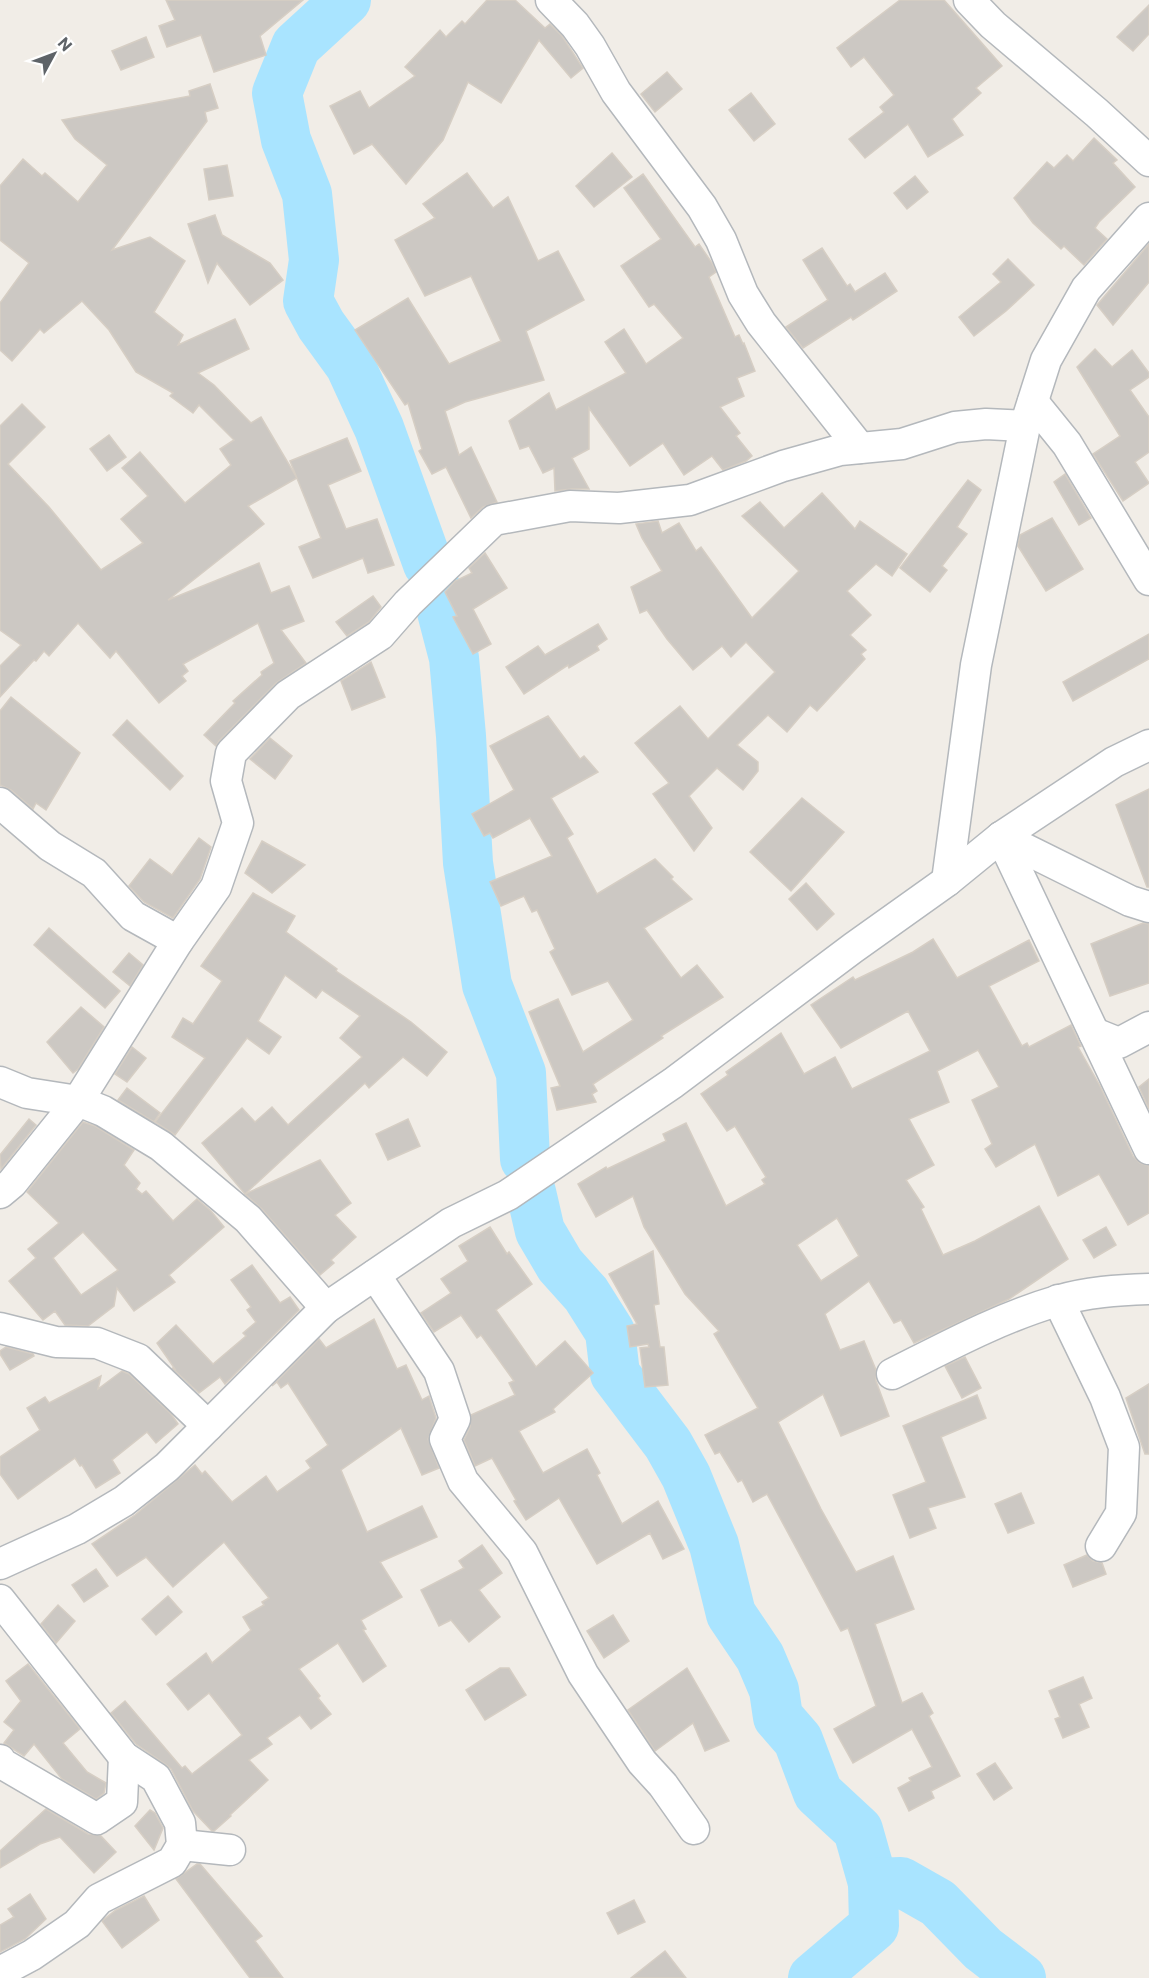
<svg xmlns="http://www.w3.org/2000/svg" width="1149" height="1978" viewBox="0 0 1149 1978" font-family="Commissioner,sans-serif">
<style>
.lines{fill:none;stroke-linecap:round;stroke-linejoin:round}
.river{stroke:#a9e4ff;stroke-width:50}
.building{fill:#ccc8c3;stroke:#d6cec4;stroke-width:1.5;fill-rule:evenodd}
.street-casing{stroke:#b4b8bc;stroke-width:33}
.street{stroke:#fff;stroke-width:30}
</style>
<rect width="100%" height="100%" fill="#f1ede7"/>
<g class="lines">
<!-- river -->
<g class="river">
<path d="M346,0l-50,46 -19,47 9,47 21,54 7,66 -6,41 13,24 29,40 29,63 49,136"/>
<path d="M436,589l18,69 7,78 7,127 19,122 34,88 4,86"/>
<path d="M531,1192l9,39 20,34 26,29 24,38 5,42 53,70 18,32 28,69 17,69 29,43 14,33 4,27 20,23 20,53 40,37 15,53"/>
<path d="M813,1978l61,-52 -1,-43 28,-1 37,21 45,46 38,29"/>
</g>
</g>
<!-- building -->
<g class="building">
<path d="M166,0h137l-43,36 6,19 -52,17 -13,-37 -34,12 -8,-21 16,-6z"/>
<path d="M487,0h28l30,28 5,-4 12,12 21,32 -12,10 -32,-38 -38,63 -33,-21 -25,58 -37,44 -34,-40 -18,10 -24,-48 30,-15 9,17 46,-32 -10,-9 35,-37 6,7 16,-16 3,3z"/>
<path d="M900,0h44l58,66 -26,22 5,5 -29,26 11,16 -35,22 -20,-33 -43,34 -16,-19 35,-27 -4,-5 14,-12 -30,-38 -13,10 -14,-19z"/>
<path d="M1149,5v29l-16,17 -16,-14z"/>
<path d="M146,37l8,20 -33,13 -9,-19z"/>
<path d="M667,72l15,17 -27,23 -14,-18z"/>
<path d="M210,84l8,24 -13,4 2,9 -95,129 38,-13 35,24 -31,51 29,23 -5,10 57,-26 14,30 -51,24 16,12 37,38 10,-6 36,61 -49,28 16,18 -96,76 91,-37 12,30 18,-7 15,35 -23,9 25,33 -30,20 -57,58 -3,5 -12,-11 31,-32 -2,-2 29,-26 -1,-3 13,-9 -16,-40 -75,41 5,7 -6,5 4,5 -27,22 -43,-52 -6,7 -32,-35 -29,33 -5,-5 -8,10 -2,-1 -34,37v-31l21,-21 -21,-15v-204l22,-22 23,23 -37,37 41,43 52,63 42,-27 -22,-24 27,-23 -26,-28 18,-16 45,51 46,-38 -11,-16 14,-9 -35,-35 -6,8 -23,-17 3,-3 -37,-21 -27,-42 -27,-29 -38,32 -4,-4 -28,32 -12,-11v-47l29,-40 -29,-23v-54l23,-27 19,17 3,-3 33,29 29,-37 -32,-26 -13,-19 128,-24 -1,-5z"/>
<path d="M751,93l24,31 -21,17 -25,-31z"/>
<path d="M1094,138l23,22 -4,3 22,24 -36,35 -4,6 12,11 -23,26 -20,-19 -3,3 -28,-26 -19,-25 33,-36 7,6 13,-13 6,6z"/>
<path d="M612,153l20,24 -38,30 -18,-21z"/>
<path d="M227,165l6,31 -24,4 -5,-31z"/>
<path d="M467,173l26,35 15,-11 30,64 20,-10 26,49 -58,31 18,49 -79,22 -20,9 14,44 12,-8 26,55 -14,5 -12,11 -25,-51 -14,7 -13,-23 3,-2 -14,-46 -3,2 -50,-75 53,-32 41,66 52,-23 -30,-65 -46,20 -30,-56 40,-22 -12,-14z"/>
<path d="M643,174l52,73 4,-3 13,19 4,9 -7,5 26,60 4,-2 4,9 1,-1 11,28 -18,7 7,18 -24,11 20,26 -4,3 16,20 -6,5 -23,9 -11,-14 -28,19 -21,-32 -33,23 -41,-58v41l-17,9 17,31h-18l-16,2 -1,-23 -11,5 -14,-27 -9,3 -11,-28 40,-28 7,17 70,-37 -21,-31 19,-13 22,35 37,-26 -29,-34 -5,3 -28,-41 40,-27 -37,-51z"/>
<path d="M915,176l13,16 -21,17 -13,-16z"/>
<path d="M215,215l7,20 48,28 13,17 -33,25 -33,-42 -9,20 -20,-59z"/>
<path d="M1149,244v38l-36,43 -16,-20z"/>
<path d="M822,248l25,38 3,-2 5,8 30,-19 12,18 -44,29 -2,-3 -48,31 -17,-21 42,-27 -25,-40z"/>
<path d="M1008,259l26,26 -28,26 -32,25 -15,-19 42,-35 -8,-8z"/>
<path d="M1095,349l17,18 20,-17 17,23v4l-19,13 19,27v35l-14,10 14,21 -26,18 -30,-47 27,-18 -43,-69z"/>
<path d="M109,435l17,22 -19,14 -17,-22z"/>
<path d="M347,438l14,33 -33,14 18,44 31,-10 17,46 -26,8 -5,-15 -50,20 -14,-31 22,-9 -31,-77z"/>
<path d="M1065,474l26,44 -12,7 -25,-43z"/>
<path d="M968,480l13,10 -24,37 10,7 -25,32 5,4 -17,22 -30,-24z"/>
<path d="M822,493l33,36 5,-8 47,33 -15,22 -16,-12 -29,27 24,24 -21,20 16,15 -5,4 4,5 -48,52 -7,-6 -23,27 -19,-17 -31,30 21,17v9l-15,19 -26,-22 -28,28 23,32 -18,23 -41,-57 16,-11 -34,-40 45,-37 28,33 67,-67 -29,-30 -15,15 -9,-11 -29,24 -26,-31 -20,-29 -7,3 -9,-26 31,-16 -20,-33 -6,-14 22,-3 4,12 17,-10 17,28 5,-4 51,71 47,-47 -57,-55 18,-14 24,26z"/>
<path d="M1052,518l31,51 -37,22 -28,-45 2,-11z"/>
<path d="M485,553l22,35 -34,21 18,35 -18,10 -20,-37 4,-1 -12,-24 10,-11 17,-8 -3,-5z"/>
<path d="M373,596l8,11 -12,15 -22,14 -11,-14z"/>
<path d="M598,624l9,15 -10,7 2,4 -30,18 -1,-3 -44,29 -18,-27 32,-21 7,9z"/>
<path d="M1149,634v25l-76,42 -10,-19z"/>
<path d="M371,662l14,35 -33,13 -11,-29z"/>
<path d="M11,697l69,56 -34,57 -10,-7 -3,6 -22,-19 -11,-5v-74z"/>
<path d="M548,716l32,43 4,-3 14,16 -47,26 22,36 -6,4 30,56 58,-35 18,18 -2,2 21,20 -48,29 37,50 16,-13 26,32 -62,39 2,2 -70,46 4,7 -5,3 4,8 -39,8 -6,-22 9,-2 -31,-74 29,-13 25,53 50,-32 -25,-39 -36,14 -22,-43 5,-3 -18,-39 -5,2 -8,-16 -23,10 -11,-24 62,-26 -22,-38 -37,20 -3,-5 -6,3 -12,-22 42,-24 -24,-44z"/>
<path d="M127,720l56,56 -13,14 -57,-55z"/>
<path d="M270,738l22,18 -17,23 -25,-20z"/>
<path d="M1149,789v98h-2l-31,-82z"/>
<path d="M802,798l42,34 -53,59 -41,-39z"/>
<path d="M199,838l12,9 -11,32 -27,39 -29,-16 -15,-16 21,-27 22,16z"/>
<path d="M262,841l43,24 -33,28 -27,-20z"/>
<path d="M806,883l28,31 -17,16 -28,-31z"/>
<path d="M253,893l42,23 -9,16 51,37 -1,2 75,51 36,30 -20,24 -24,-19 -34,31 -4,-5 -120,111 -43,-51 40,-35 13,14 17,-15 16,18 74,-68 -22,-19 20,-22 -38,-26 -6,8 -31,-23 -27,46 23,16 -12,17 -22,-16 -72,97 -20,-13 50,-64 -33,-21 11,-19 10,6 29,-43 -21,-15z"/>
<path d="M1143,923l6,1v59l-39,13 -19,-52z"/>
<path d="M49,928l71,63 -15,17 -71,-63z"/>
<path d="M933,939l24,39 72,-38 10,21 -50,25 33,60 5,-3 2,4 42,-22 10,21 -3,1 22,39 33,70 7,7 9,3v47l-21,12 -29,-51 -41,22 -23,-52 -39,23 -11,-18 7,-5 -20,-44 27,-13 -21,-37 -41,21 12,31 -40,17 25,46 -28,15 18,27 -3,2 22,46 32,-14 64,-35 29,53 -59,40 -95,44 -13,-23 -7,3 -25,-42 -44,33 15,36 24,-9 12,29v11l13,35 -48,20 -18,-42 -45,28 43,87 35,63 37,-16 21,53 -39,15 27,79 20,-10 11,20 -4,3 31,60 -29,15 3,7 -25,13 -11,-23 13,-7 -2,-3 23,-11 -20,-38 -59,34 -19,-34 42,-23 -28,-78 -7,3 -74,-137 -14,8 -11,-22 -4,2 -18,-30 -5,2 -10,-19 53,-27 -44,-74 5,-3 -34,-37 -41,-67 -11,-31 -37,21 -18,-33 28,-17 1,2 59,-28 -3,-7 23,-11 40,83 39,-22 -3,-4 4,-3 -31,-51 -8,5 -26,-37 27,-19 -2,-3 55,-39 23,41 31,-17 17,32 78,-38 -22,-40 -67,37 -30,-43 42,-28 2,3 58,-28zM837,1218l22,38 -38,25 -24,-36z"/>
<path d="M129,953l14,12 -13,21 -17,-14z"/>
<path d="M81,1007l23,20 -26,42 -5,4 -26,-31z"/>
<path d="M132,1047l14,11 -19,24 -12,-8z"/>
<path d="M1149,1079v30l-10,-22z"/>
<path d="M127,1088l33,25 -6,9 -36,-22z"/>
<path d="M29,1119l7,6 -35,44 -1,-14z"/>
<path d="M408,1119l12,27 -32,14 -12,-26z"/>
<path d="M83,1122l12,4 39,24 -10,15 16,18 -4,6 6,5 4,-3 27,30 24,-22 14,12 13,16 -55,48 6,7 -41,29 -17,-23 -3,18 -26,20 -23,-1 -10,-14 -12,9 -34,-39 27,-23 -8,-9 31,-26 -32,-31zM83,1232l35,38 -37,25 -28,-37z"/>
<path d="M320,1160l31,43 -16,12 21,22 -25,23 3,3 -14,12 -59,-67 -16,-14z"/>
<path d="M490,1227l17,27 2,-2 23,32 -36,26 40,57 29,-26 28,32 -40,36 2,3 -36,19 24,42 44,-24 13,24 -3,2 25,49 36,-23 26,48 -21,10 -13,-26 -53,31 -38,-66 -33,22 -12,-19 2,-1 -24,-42 -17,8 -11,-26 6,-13 1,-12 44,-20 -6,-12 5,-2 -33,-46 -4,3 -16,-23 -27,17 -13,-19 30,-20 -10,-14 27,-18 -9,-15z"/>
<path d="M1106,1227l10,18 -22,13 -11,-18z"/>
<path d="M653,1251l6,53 -5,1 6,42h4l4,38 -23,2 -5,-39 9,-1 -1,-3 -18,3 -3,-21 10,-2 -28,-50z"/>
<path d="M252,1265l28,38 10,-6 9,13 -74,74 -5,-7 -21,16 -27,-25 3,1 -18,-26 19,-18 37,39 33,-28 -3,-3 13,-11 -9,-12 4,-3 -20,-27z"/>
<path d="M374,1319l23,50 9,-4 16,35 7,-4 7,22 -8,21 11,29 -17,7 -21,-47 -60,42 26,62 55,-26 15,31 -57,25 22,35 -41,23 5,9 -3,1 23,36 -23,16 -25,-39 -39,26 21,27 -2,2 13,16 -20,15 -11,-14 -33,23 5,6 -23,16 19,20 -38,35 1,1 -17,15h-2l-19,-20 -22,-42 -6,-5 -29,-20 -25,-31 14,-12 57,67 3,-2 7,8 50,-39 -33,-42 -21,17 -21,-26 39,-31 6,10 39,-33 -8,-13 21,-12 -2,-3 7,-4 -45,-56 -51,45 -27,-30 -29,19 -25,-32 43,-29 60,-50 7,9 3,-3 27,31 34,-26 11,16 34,-24 -5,-7 22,-16 -40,-62 -7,5 -4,-6 -5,4 47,-47 7,9z"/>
<path d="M6,1347l27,7 1,2 -24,14 -10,-16v-3z"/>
<path d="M965,1357l16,31 -19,10 -17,-32z"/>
<path d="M122,1371l7,3 42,40 7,10 -22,19 -9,-11 -35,28 8,13 -24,15 -14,-23 -2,1 -5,-8 -57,41 -18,-25v-17l40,-27 -13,-22 18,-11 4,6 52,-27 -3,13z"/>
<path d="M1149,1384v70h-4l-19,-56z"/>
<path d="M977,1395l9,23 -45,19 24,60 -37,11 8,20 -26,10 -17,-43 33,-13 -23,-56z"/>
<path d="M1021,1493l13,30 -26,10 -13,-29z"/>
<path d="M482,1545l20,28 -23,17 21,27 -31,25 -18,-22 -12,6 -18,-36 43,-22 -5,-7z"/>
<path d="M1087,1555l6,6 9,2 4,11 -33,13 -9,-22z"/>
<path d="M96,1569l12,17 -24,16 -12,-17z"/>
<path d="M168,1596l14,16 -26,23 -14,-16z"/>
<path d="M58,1605l17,16 -19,22 -15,-19z"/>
<path d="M613,1615l16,26 -25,17 -17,-27z"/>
<path d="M28,1664l52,65 -17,14 24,29 19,11 -2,10 -8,6 -34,-20 -28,-35 -10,12 -20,-13 10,-13 -10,-8 17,-21 -15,-20z"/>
<path d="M500,1668h9l17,27 -41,25 -19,-30z"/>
<path d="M687,1668l42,73 -24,10 -12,-28 -38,28 -27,-41z"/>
<path d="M1083,1677l9,21 -13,6 10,23 -26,11 -8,-19 5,-2 -11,-26z"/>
<path d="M995,1763l17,25 -18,12 -17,-26z"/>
<path d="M46,1809l42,25 12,1 16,17 -22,21 -34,-36 -20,7 -40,24v-17z"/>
<path d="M150,1810l5,3 8,15 -9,22 -19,-24z"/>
<path d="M197,1864h3l62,72 -7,5 28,37h-33l-74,-99z"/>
<path d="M30,1894l16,25 -21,20 -25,13v-27l14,-8 -6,-8z"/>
<path d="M144,1896l15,24 -37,28 -20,-27 14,-11z"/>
<path d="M634,1900l11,22 -27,12 -11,-21z"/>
<path d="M665,1951l21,27h-55z"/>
</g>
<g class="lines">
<!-- street casing -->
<g class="street-casing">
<g id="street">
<path d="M551,0l24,25 15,21 26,46 86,115 19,33 22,54 18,29 99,125"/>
<path d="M969,0l24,25 104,88 52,48"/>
<path d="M1033,402l34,42 82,136"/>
<path d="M0,803l50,43 44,27 39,43 45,25"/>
<path d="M1001,837l148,312"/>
<path d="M1001,837l129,64 19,6"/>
<path d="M947,881l29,-216 49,-239 21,-66 40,-71 63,-71"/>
<path d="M1094,1033l25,10 30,-16"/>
<path d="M0,1082l27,11 51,8 25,10 58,35 87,73 78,89"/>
<path d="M0,1193l12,-10 66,-82 100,-160 38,-54 22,-64 -12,-42 5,-28 57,-58 92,-60 28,-32 86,-83 76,-14 49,2 71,-8 93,-34 57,-16 62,-6 53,-17 31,-3 39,2"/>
<path d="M375,1275l64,96 16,48 -10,20 18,42 59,71 61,122 59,88 21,23 31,44"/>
<path d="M1058,1300l47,97 19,50 -3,66 -20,33"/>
<path d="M0,1328l56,14 41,1 41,16 70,67"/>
<path d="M892,1374c54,-27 107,-56 165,-73 30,-9 61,-11 92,-12"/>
<path d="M0,1564l77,-35 47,-28 43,-34 159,-159 125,-85 57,-28 165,-112 180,-135 94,-67 54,-44 113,-75 35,-17"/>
<path d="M0,1600l124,157 32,21 24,45 2,22 -10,17 -73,37 -22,25 -45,31 -32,17"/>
<path d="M0,1760l1,3 96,56 25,-17 2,-45"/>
<path d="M182,1845l48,5"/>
</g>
</g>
<!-- street -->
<use href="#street" class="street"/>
</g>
<!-- north arrow -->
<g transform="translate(54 54) rotate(49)" stroke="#ffffff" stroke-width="4.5" paint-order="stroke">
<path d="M0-4.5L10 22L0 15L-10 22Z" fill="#5e6368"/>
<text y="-9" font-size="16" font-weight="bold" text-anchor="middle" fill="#5e6368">N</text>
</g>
</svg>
